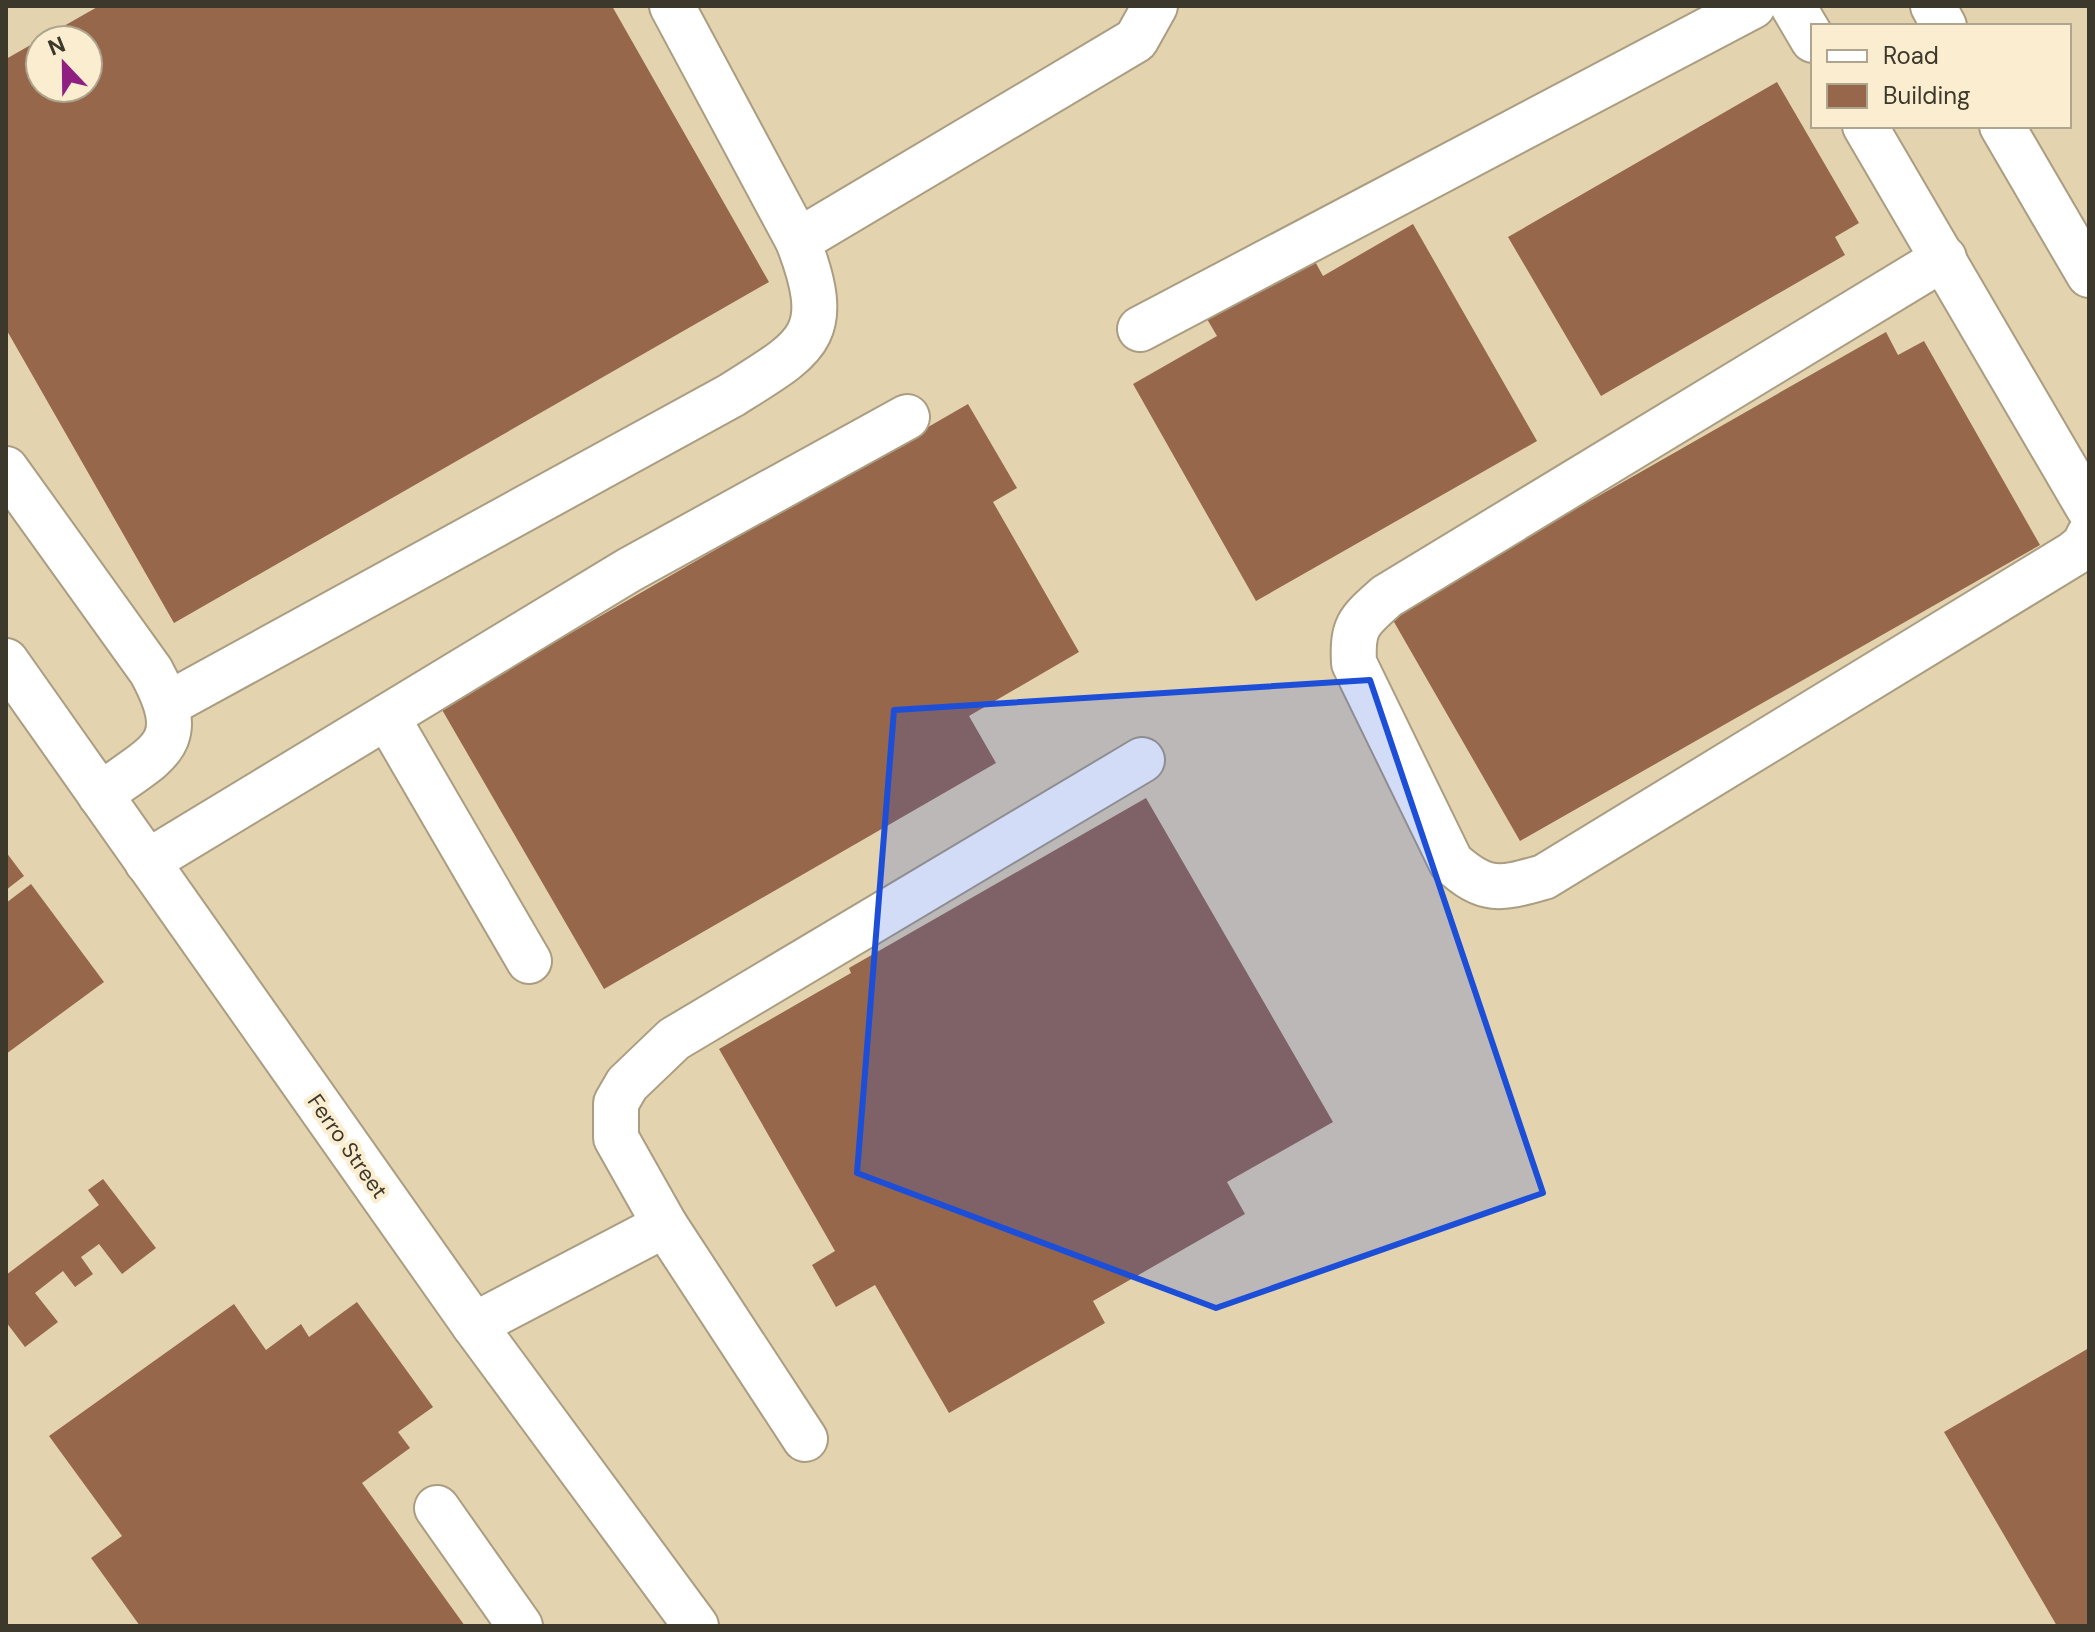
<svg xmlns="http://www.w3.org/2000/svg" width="2095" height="1632" viewBox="0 0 2095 1632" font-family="'DM Sans',sans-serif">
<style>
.built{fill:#e3d3af;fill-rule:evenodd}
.building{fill:#97674b;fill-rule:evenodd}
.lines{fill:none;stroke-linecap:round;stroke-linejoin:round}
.minor-casing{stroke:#aa9d81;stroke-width:48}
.minor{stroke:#fff;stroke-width:44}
.marked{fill:#1d4ed8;fill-opacity:0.2;stroke:#1d4ed8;stroke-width:6;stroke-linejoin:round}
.labels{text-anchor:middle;stroke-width:8;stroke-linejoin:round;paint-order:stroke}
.street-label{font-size:22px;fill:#3d382c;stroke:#fbedd0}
</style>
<rect width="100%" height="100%" fill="#ede0c3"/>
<!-- built -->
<path class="built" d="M6,6h2083v1620h-2083zM1813,26h256v100h-256zM40,40h48v48h-48z"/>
<!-- building -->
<g class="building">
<path d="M99,6h513l157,276 -595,341 -168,-294v-270zM40,40h48v48h-48z"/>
<path d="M1777,82l82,141 -24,14 10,18 -244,141 -93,-159z"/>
<path d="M1413,224l124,217 -281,160 -123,-217 84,-48 -17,-29 107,-60 16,29z"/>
<path d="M1886,332l12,23 26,-14 116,204 -520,296 -130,-226z"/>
<path d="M968,404l49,84 -24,14 86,150 -110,64 27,47 -392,226 -163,-281z"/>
<path d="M1146,798l187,324 -106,60 18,32 -152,87 12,22 -156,90 -74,-128 -39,22 -24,-42 23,-14 -116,-202 132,-76 -2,-5z"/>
<path d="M6,852l18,24 -18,14z"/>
<path d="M31,884l73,98 -98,72v-151z"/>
<path d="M103,1179l53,69 -34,26 -23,-30 -18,13 12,17 -18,13 -12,-16 -28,22 23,29 -33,25 -19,-25v-47l93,-70 -11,-15z"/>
<path d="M357,1302l76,105 -35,25 12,16 -48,35 103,143h-325l-49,-68 31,-22 -73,-100 185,-132 32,46 35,-26 8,13z"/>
<path d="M2089,1348v278h-32l-113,-194z"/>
</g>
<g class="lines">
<!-- minor casing -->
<g class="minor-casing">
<g id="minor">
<path d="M1793,6l20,34"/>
<path d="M1933,6l11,20"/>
<path d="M1865,126l224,383"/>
<path d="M2002,126l87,149"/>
<path d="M798,241l338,-201 19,-34"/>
<path d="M1944,258l-557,338c-28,25 -35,29 -33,67l97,199c35,32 50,27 93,15l529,-323 11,-9 5,-10"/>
<path d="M1140,329l613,-323"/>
<path d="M6,469l145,202c41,75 7,81 -51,124"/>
<path d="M6,661l468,664 222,301"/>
<path d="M168,704l562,-308c78,-49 105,-59 68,-155l-126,-235"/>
<path d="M387,717l142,244"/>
<path d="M147,862l482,-292 278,-153"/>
<path d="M474,1325l191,-100"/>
<path d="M805,1439l-140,-214 -49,-87v-35l11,-19 47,-45 468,-279"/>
<path d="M437,1508l83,118"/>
</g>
</g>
<!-- minor -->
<use href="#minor" class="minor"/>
</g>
<!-- marked area -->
<path class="marked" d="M1370,680l173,513 -327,115 -359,-135 37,-463z"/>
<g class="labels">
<!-- street labels -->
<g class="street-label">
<text transform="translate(348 1146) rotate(55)" y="8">Ferro Street</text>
</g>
</g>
<!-- border -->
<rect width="2095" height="1632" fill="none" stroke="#3d382c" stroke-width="16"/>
<!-- legend -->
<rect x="1811" y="24" width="260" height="104" fill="#fbedd0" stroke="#afa58e" stroke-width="2"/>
<rect x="1827" y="50" width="40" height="12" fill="#ffffff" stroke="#afa58e" stroke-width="2"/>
<text x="1883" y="64" font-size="24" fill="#3d382c">Road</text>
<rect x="1827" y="84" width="40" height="24" fill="#97674b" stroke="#afa58e" stroke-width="2"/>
<text x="1883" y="104" font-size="24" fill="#3d382c">Building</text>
<!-- north arrow -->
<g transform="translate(64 64) rotate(338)"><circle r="38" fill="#fbedd0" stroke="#afa58e" stroke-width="2"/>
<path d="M0-6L14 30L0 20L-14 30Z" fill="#8f2082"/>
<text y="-12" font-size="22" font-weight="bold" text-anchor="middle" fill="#3d382c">N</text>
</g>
</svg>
